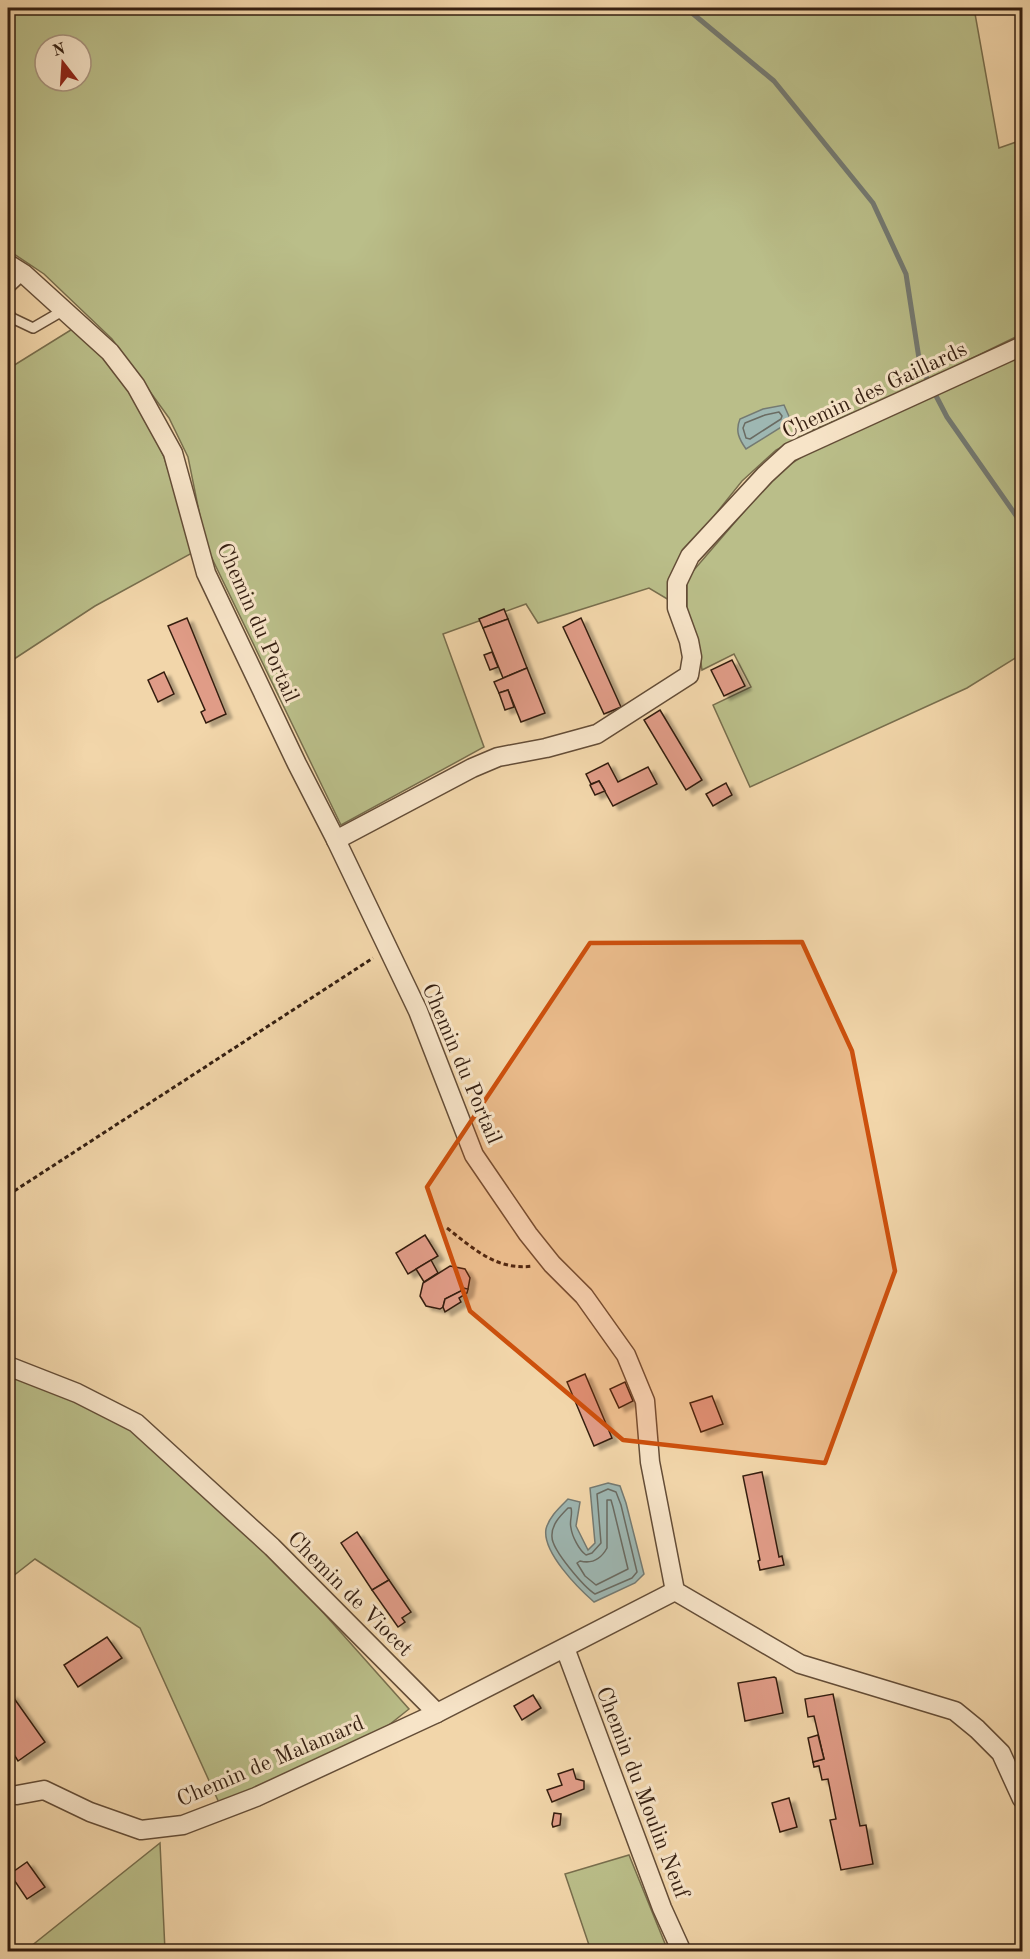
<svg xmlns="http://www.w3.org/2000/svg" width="1030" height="1959" viewBox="0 0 1030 1959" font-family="'Old Standard TT',serif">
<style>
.green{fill:#babe89;stroke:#786e4d;stroke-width:1.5;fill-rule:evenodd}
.water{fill:#9eb7b2;stroke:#747a72;stroke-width:1.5}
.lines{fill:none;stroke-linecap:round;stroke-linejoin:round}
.shore{stroke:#6a6b62;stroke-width:1.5}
.stream{stroke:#747a72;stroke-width:5}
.building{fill:#e09c87;stroke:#351f11;stroke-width:1.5;filter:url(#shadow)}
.service-casing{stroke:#644d37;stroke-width:12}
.minor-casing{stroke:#644d37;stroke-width:21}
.path{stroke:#351f11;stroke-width:3;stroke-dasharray:4.5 3;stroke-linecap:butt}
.service{stroke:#f7e4c8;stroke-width:9}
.minor{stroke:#f7e4c8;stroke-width:18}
.marked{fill:#cd500d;fill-opacity:0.2;stroke:#cd500d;stroke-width:4.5;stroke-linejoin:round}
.labels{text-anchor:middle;stroke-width:6;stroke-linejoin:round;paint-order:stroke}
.street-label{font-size:22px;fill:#351f11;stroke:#f7e4c8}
</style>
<defs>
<filter id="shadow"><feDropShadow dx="6" dy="4" stdDeviation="1.5" flood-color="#0004"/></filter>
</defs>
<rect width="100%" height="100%" fill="#f2d6aa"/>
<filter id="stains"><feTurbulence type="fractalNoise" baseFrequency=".00333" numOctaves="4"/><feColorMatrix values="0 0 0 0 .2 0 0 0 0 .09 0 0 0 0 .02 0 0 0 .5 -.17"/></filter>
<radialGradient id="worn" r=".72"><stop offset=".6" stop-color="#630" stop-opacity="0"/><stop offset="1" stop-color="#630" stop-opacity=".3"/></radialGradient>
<!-- green -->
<g class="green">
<path d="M8,8h966l25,140 23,-8v194l-113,55 -96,41 -37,20 -34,31 -64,80 -9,39 -20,-12 -111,35 -12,-19 -83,30 41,113 -143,78 -135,-279 -18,-89 -19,-39 -57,-79 -68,-65 -36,-24zM45,45h36v36h-36z"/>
<path d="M74,328l39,36 23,36 28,57 30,95 -99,54 -87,57v-294z"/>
<path d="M1022,355v299l-55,34 -217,99 -37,-82 38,-18 -17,-33 -32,16 -3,-21 -12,-36v-35l92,-107 42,-26z"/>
<path d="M8,1374l54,21 72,35 130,116 145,163 -24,19 -165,77 -80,-177 -105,-69 -27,21z"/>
<path d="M160,1843l5,108h-140z"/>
<path d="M629,1855l39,96h-77l-26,-77z"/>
</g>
<!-- water -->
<g class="water">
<path d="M784,405l7,16 -45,28c-7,-10 -11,-18 -6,-30l23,-10z"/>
<path d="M608,1483l12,3 6,17 18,71 -9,9 -41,19c-16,-14 -52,-50 -48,-73 3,-12 13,-21 22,-30l12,3 -4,24 12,24 7,-7 -5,-55z"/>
</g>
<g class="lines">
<!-- shore -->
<g class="shore">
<path d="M779,412l3,4 -1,3 -31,20 -4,-1 -3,-10 2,-5 20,-8z"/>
<path d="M608,1489l8,3 5,13 16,67 -5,6 -37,16c-11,-7 -43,-44 -43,-57 -1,-12 8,-21 16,-29h3c2,6 -2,13 0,20 1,8 8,22 15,27l6,-2 9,-10 -4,-49z"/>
<path d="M607,1500h4l2,7 15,62 -32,16 -11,-9 -8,-13 3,-2c12,3 21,-2 27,-13z"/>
</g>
<!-- stream -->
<path class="stream" d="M686,8l88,73 99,122 33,71 14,91 27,52 75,107"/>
</g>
<!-- building -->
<g class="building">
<path d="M504,609l4,10 -25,9 -4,-9z"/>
<path d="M187,618l39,96 -20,9 -5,-11 4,-2 -37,-84z"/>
<path d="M581,618l40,89 -17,7 -41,-87z"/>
<path d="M508,619l19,49 -24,10 -20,-50z"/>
<path d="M492,652l6,15 -8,3 -6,-15z"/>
<path d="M732,660l13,26 -21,10 -13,-26z"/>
<path d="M527,668l18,45 -24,9 -13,-32 -9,3 -5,-11z"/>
<path d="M164,672l10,22 -16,8 -10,-22z"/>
<path d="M508,690l6,17 -9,3 -6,-17z"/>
<path d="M660,710l42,70 -16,10 -42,-70z"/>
<path d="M608,763l10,19 30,-15 9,17 -44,22 -14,-25 -8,3 -5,-10z"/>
<path d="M599,781l6,10 -10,4 -5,-10z"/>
<path d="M726,783l6,12 -19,11 -7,-12z"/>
<path d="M425,1235l13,21 -30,18 -12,-21z"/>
<path d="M431,1260l7,13 -14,9 -8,-13z"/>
<path d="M450,1266l15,3 5,9 -2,11 -6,-1 -1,3 -16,8 -2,8 -3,2 -14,-3 -6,-10 3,-13z"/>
<path d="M462,1288l6,1 -1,4 -8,5 2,4 -16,10 -2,-5 2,-8 16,-8z"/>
<path d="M585,1374l27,64 -18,8 -27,-64z"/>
<path d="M625,1382l8,19 -14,7 -9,-19z"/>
<path d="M712,1396l11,28 -22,8 -11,-29z"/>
<path d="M762,1472l17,85 3,-1 2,9 -24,5 -2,-9 2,-1 -17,-84z"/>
<path d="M357,1532l32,48 -17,10 -31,-47z"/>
<path d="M389,1580l22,32 -9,6 3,4 -7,5 -26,-37z"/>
<path d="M107,1637l15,21 -44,29 -14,-22z"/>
<path d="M774,1677l2,1 7,35 -38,8 -7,-38z"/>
<path d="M11,1694l34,48 -27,19 -10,-16v-48z"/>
<path d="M833,1694l27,132 6,-1 7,39 -32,6 -11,-50 6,-1 -8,-40 -6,1 -3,-14 -5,1 -1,-5 11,-3 -10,-43 -6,1 -3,-18z"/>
<path d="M533,1695l8,13 -19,12 -8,-14z"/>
<path d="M818,1735l6,24 -11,3 -5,-24z"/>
<path d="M573,1769l3,10 8,2v8l-32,13 -5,-12 15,-5 -4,-11z"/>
<path d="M789,1798l8,29 -17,5 -8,-29z"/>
<path d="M554,1813l7,1 -1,11 -7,2 -1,-3z"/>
<path d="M27,1862l18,25 -18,12 -17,-25z"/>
</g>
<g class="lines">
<!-- service casing -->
<g class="service-casing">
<g id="service">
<path d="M8,289l16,-15"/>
<path d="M8,312l4,6 21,10 31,-18"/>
</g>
</g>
<!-- minor casing -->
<g class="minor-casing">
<g id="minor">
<path d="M8,264l16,10 86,78 26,34 37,67 33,120 91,191 39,76 82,171 56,144 54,79 24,30 32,32 42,59 19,46 5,61 25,129 125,73 155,47 22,18 24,24 21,46"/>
<path d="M336,840l136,-72 26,-11 48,-9 51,-14 92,-59 3,-18 -3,-16 -12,-33v-25l13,-27 75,-81 25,-23 232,-106"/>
<path d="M8,1366l69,27 59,30 136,124 165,166 238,-122"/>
<path d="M565,1648l97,260 20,44"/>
<path d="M17,1795l27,-5 46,22 51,18 42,-5 73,-28 181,-84"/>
</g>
</g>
<!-- path -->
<g class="path">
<path d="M8,1195l365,-237"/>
<path d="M447,1228c27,21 50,43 86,38"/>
</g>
<!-- service -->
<use href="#service" class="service"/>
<!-- minor -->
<use href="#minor" class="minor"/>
</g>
<!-- marked area -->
<path class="marked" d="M802,942l50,109 43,220 -70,192 -202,-23 -153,-129 -43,-124 163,-244z"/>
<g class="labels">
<!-- street labels -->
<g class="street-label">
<text transform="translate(874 389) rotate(-25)" y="8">Chemin des Gaillards</text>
<text transform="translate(259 622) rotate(66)" y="8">Chemin du Portail</text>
<text transform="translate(463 1063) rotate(67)" y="8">Chemin du Portail</text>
<text transform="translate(351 1593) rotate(45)" y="8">Chemin de Viocet</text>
<text transform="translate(270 1760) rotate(-23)" y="8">Chemin de Malamard</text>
<text transform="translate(644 1792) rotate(69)" y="8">Chemin du Moulin Neuf</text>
</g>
</g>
<!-- margin -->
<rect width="1030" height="1959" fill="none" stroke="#f2d6aa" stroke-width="30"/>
<rect x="9" y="9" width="1012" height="1941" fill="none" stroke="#351f11" stroke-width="3"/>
<rect x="15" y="15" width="1000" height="1929" fill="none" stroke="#351f11" stroke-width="1.5"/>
<!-- north arrow -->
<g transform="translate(63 63) rotate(343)"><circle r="28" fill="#f7e4c8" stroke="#a9957f" stroke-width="1.5"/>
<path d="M0-4.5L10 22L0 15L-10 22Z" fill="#8f2418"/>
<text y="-9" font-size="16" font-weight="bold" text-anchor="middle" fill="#351f11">N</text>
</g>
<rect width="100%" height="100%" filter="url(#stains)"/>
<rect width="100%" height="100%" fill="url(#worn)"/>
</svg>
